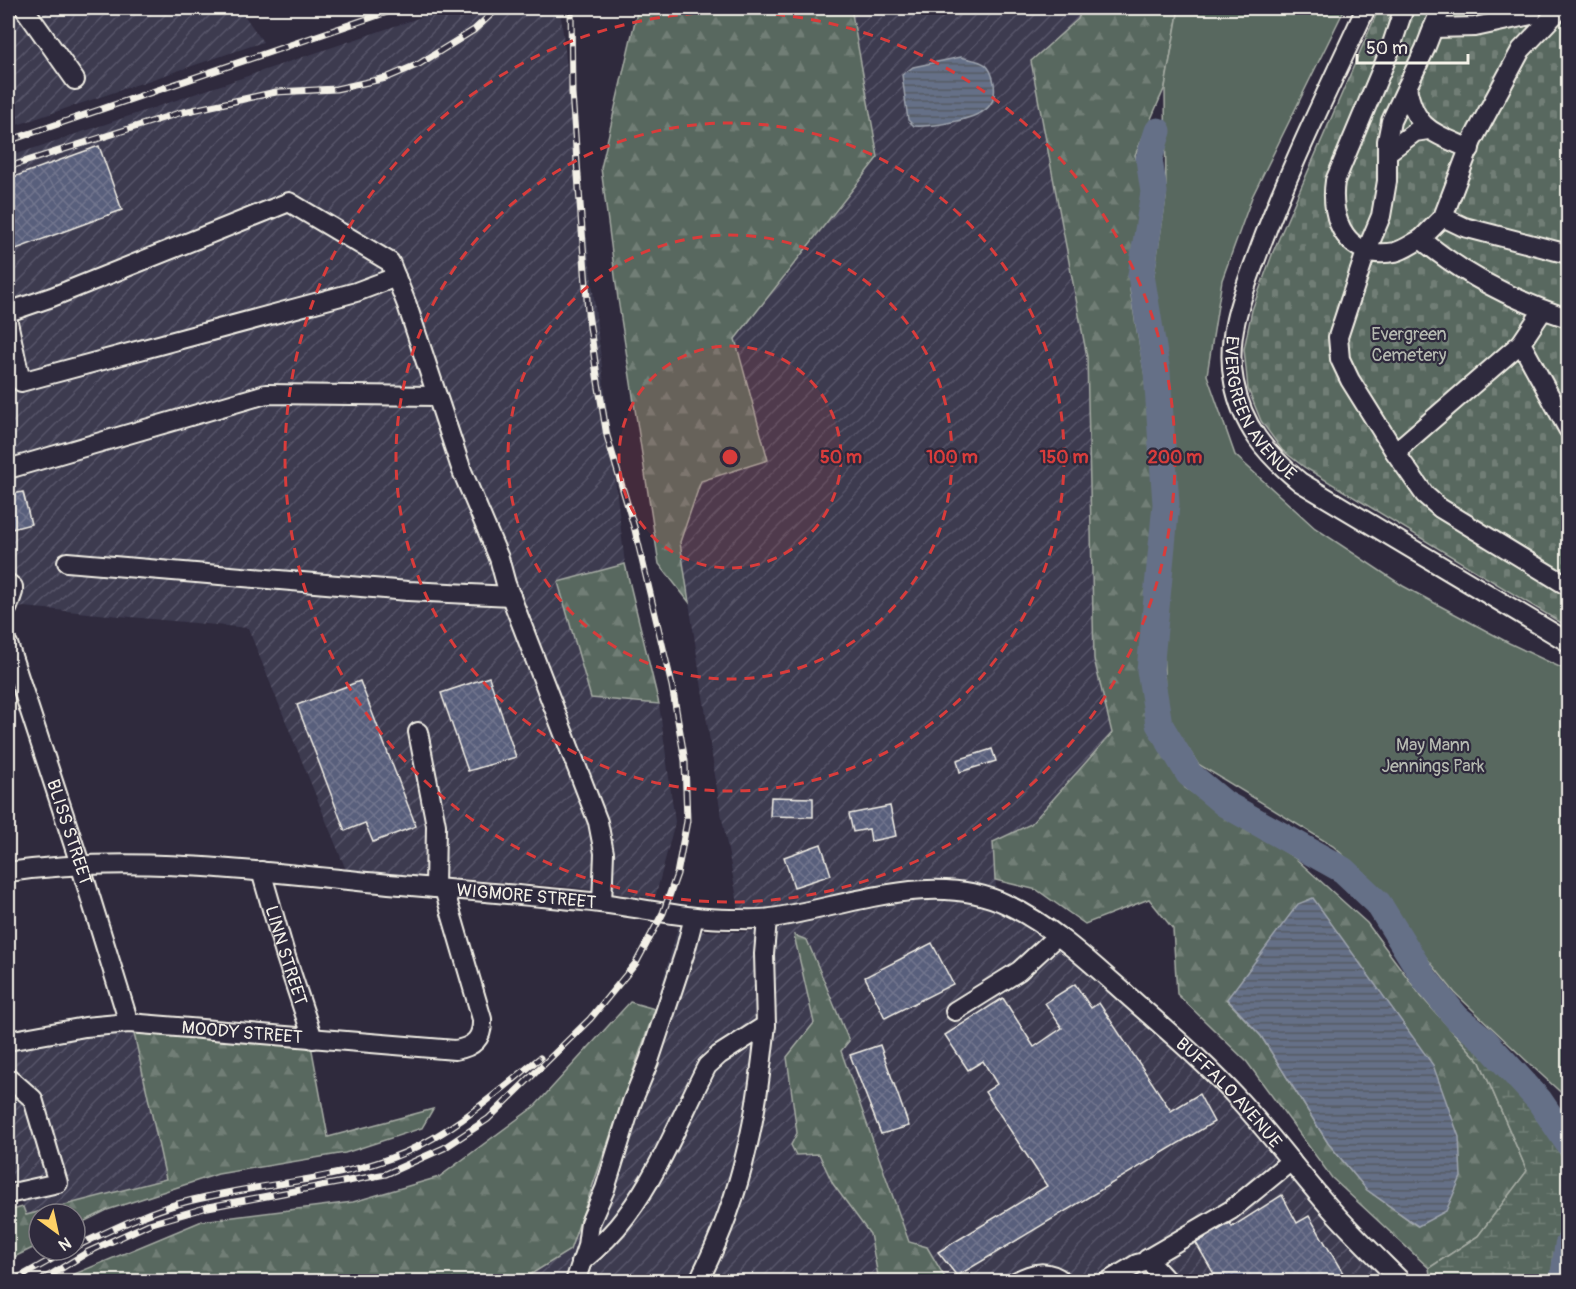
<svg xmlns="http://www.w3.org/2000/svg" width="1576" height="1289" viewBox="0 0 1576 1289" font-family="Pangolin,sans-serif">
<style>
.industrial{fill:url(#industrial-furrows)}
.forest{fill:url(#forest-firs);stroke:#a6aca4;stroke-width:1.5;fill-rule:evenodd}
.wetland{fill:url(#wetland-marsh);stroke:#a6aca4;stroke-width:1.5}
.cemetery{fill:url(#cemetery-stones);stroke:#a6aca4;stroke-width:1.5}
.park{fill:#59685f;stroke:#a6aca4;stroke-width:1.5}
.water{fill:url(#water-rules);stroke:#9ea4ae;stroke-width:1.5}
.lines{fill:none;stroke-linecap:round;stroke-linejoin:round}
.river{stroke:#657087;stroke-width:27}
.building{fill:url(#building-cross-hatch);stroke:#f4f1e8;stroke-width:1.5}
.minor-casing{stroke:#f4f1e8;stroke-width:22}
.minor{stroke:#2f2a3d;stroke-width:18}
.rail-casing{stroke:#f4f1e8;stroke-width:7}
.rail{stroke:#2f2a3d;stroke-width:4.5;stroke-dasharray:14;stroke-linecap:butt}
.ring{fill:none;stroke:#d93c3b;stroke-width:3;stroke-dasharray:10 8}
.labels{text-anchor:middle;stroke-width:4.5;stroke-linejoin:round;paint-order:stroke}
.park-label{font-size:18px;fill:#b6bab1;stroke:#2f2a3d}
.street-label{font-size:18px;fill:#f4f1e8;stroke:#2f2a3d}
.centre{fill:#d93c3b;stroke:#2f2a3d;stroke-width:3}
.ring-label{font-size:18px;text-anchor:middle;font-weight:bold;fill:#d93c3b;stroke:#2f2a3d;stroke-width:4.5;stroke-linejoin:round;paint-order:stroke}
</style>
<defs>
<pattern id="industrial-furrows" width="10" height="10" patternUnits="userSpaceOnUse" patternTransform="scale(1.5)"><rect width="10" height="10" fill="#3c3a50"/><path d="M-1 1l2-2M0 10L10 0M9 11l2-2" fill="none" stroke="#595769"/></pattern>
<pattern id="forest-firs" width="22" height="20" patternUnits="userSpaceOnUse" patternTransform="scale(1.5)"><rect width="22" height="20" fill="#59685f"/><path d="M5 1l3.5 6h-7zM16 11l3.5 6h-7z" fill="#717e76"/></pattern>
<pattern id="wetland-marsh" width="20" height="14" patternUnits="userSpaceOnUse" patternTransform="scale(1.5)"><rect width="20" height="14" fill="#59685f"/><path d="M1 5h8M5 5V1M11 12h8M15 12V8" fill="none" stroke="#717e76"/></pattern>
<pattern id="cemetery-stones" width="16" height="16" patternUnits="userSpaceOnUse" patternTransform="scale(1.5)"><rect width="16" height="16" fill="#59685f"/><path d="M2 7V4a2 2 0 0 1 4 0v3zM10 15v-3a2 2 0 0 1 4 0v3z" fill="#717e76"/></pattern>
<pattern id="water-rules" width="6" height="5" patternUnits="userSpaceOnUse" patternTransform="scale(1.5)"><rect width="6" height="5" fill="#657087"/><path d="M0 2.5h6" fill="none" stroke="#565a63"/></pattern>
<pattern id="building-cross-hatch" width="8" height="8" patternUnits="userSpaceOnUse" patternTransform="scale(1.5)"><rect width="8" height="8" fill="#595e7b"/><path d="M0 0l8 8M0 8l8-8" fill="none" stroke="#71768e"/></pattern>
</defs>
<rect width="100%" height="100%" fill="#2f2a3d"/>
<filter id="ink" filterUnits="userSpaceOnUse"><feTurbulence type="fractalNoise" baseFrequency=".0167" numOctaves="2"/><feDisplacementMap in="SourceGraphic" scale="12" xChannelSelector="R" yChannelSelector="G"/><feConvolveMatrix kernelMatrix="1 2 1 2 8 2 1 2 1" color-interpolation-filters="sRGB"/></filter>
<g filter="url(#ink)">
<!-- industrial -->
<g class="industrial">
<path d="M8,8h231l24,34 -255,86z"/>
<path d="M448,8h112l65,556 -66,18 32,116 68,6 16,118 -20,76 -85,-11 -224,-17 -98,-242 -224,-21 -16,4v-454z"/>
<path d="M851,8h231l-4,11 -47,42 56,296 7,302 18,74 -81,91 -38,18 3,46 -26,-6 -51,-3 -25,2 -90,23 -30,4 -35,1 -20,-107 -39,-260 21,-61 66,-21 -32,-121 143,-182z"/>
<path d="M963,898l30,9 35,17 53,39 152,144 108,126 49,48h-443l-20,-34 -18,-5 -68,-191 -47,-116 20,88 -27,34 10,76 -1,22 23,-1 14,30 37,50 9,47 -353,1 2,-6 42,-26 85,-241 23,-82 27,4 42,1 152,-33z"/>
<path d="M124,1028l9,1 33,150 -141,36 -17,-54v-112z"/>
</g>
<!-- forest -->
<g class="forest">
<path d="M638,8h213l27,149 -143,182 33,121 -67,21 -21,61 9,60 -30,-38 -41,-265 -17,-131z"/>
<path d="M1082,8h97l-14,79 -30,68 12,39 -17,96 16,92 9,122 -14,165 10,62 34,57 110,70 72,65 54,73 59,66 47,109 -49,65 -49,32 -97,-90 -85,-116 -70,-68 -4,-65 -24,-30 -64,25 -48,-34 -42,-10 -2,-38 38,-18 81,-91 -18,-74 -7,-302 -56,-296 47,-42zM1227,1000l205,65 -15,161 -50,-36 -39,-47 -67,-107z"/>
<path d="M625,564l34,140 -68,-6 -33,-116z"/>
<path d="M794,935l13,5 42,101 -8,10 68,191 18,5 20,34h-68l-9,-47 -37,-50 -14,-30 -23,1 -5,-10 6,-12 -10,-76 27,-34z"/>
<path d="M630,1002l25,7 -85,241 -42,26 -2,5h-468l144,-60 151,-19 86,-25 96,-71z"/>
<path d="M133,1029l178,16 17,92 105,-28 -11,19 -77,25 -127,21 -111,36 -32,16v-12h-36v31l-31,15v-49l15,-4 3,8 140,-36z"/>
</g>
<!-- wetland -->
<path class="wetland" d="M1421,996l55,51 58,64 34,55v34l-14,55 -3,26h-120l-2,-13 49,-32 49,-65 -47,-109z"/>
<!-- cemetery -->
<path class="cemetery" d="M1379,8h189v619l-264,-160 -22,-17 -21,-29 -13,-32 -4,-40 8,-39 21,-58z"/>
<!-- park -->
<path class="park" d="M1179,8h166l-93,189 -30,83 -15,95 28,80 80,73 88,58 106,57 59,28v428l-36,-33 -77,-73 -50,-62 -31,-48 -41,-37 -135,-82 -32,-50 -4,-88 14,-128 -7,-89 -17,-122 14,-89 -1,-111z"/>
<!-- water -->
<g class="water">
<path d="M961,57c19,5 29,3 33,26 1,7 1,16 -4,22 -10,15 -59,22 -76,21l-6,-6 -6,-45 11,-8z"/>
<path d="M1313,898l120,167 26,72 2,40 -15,34 -28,15 -51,-36 -39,-47 -67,-107 -34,-37 71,-95z"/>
</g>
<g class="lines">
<!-- river -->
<g class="river">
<path d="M1158,131l-9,28 5,33 -13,83 16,97 9,132 -16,166 9,54 30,50 36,30 118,66 35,33 47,76 32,39 27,22 55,60 29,43"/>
<path d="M1563,1282l5,-37"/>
</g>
</g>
<!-- building -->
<g class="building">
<path d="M99,146l23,64 -114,42v-73z"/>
<path d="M23,492l8,32 -23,6v-35z"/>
<path d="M489,677l27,80 -48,14 -27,-78z"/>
<path d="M360,681l56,145 -43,16 -8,-19 -20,8 -48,-126z"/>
<path d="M992,749l4,12 -36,11 -3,-12z"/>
<path d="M771,797l42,1v19l-43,-1z"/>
<path d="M890,806l6,30 -25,5 -2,-12 -16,3 -4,-18z"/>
<path d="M821,844l10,31 -37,12 -10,-30z"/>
<path d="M932,943l21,41 -68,34 -20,-41z"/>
<path d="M1075,984l16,24 8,-5 72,108 28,-17 15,28 -257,154 -19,-24 109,-66 -62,-94 12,-8 -14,-23 -15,9 -23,-35 58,-37 31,49 28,-19 -17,-25z"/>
<path d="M880,1045l29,81 -28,8 -31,-79z"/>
<path d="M1282,1195l15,28 12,-7 34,57 -11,8h-114l-22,-38 34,-20 2,4z"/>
</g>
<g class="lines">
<!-- minor casing -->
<g class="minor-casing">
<g id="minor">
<path d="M24,8l51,72"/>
<path id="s1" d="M1366,8c-36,78 -75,156 -105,237 -16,44 -37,89 -27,137 8,44 32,72 66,100l268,160"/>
<path d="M1404,8l-14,42 -55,131c-6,40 13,80 60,71 9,-2 18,-9 26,-13"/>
<path d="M1561,8l-40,42 -49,91 -29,76 -22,22c43,36 94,62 147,79"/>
<path d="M1433,28l42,-1 56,-12"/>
<path d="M1407,87c8,43 27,46 63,62"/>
<path d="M1388,152l27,-20 13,-2"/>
<path d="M1443,217l21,10 104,27"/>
<path d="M1543,310l-22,33 47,86"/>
<path d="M8,312l44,-15 237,-95 101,60 17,43 55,166 37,87 7,26 92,238 6,31 -2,50"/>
<path d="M8,322l13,60 335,-90 40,-15"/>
<path d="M1521,343l-126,109 30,43 15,13 128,78"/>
<path d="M1395,452l-45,-72 -10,-21 -2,-22 28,-85 15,-36 6,-35v-40l4,-20 34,-72 16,-41"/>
<path d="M8,469l258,-75 171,2"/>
<path d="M67,562l341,29 103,5"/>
<path d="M8,583l5,4v5l-5,15"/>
<path id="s2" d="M8,644l72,220 49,159"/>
<path d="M418,732l18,93 -1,63"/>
<path id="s3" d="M261,871l24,83 28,85"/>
<path id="s4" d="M8,872c116,-17 233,-3 350,9 81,8 161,13 242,22 44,5 87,16 131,16 13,0 27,1 40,-1 76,-11 162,-49 237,-13 44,21 82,57 118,89 39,35 80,69 114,107 32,35 60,73 91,108 22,25 47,49 71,73"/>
<path d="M955,1011l64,-40 38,-35"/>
<path id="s5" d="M8,1041l77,-14 44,-4 326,27c19,-3 28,-12 27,-31l-38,-130"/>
<path d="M8,1077l25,22 25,84 -50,11"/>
<path d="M581,1262c17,-14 32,-28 45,-46 34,-45 55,-100 81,-150l12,-11 47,-30 -2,-71 3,-35"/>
<path d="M575,1282l12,-36 3,-23 15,-34 27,-87 17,-41 36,-109 9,-35"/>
<path d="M698,1282c21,-41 39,-89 49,-134 10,-40 14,-82 19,-123"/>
<path d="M1015,1282c18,-10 33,-13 49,0"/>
<path d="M1107,1282l30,-18 12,-3"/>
<path d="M1168,1282l-21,-23 84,-49 60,-49"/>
</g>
</g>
<!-- minor -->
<use href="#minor" class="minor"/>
<!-- rail casing -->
<g class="rail-casing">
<g id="rail">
<path d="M8,141l391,-133"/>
<path d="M8,167l171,-54 97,-21 60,-3 50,-11 33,-14 55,-34 24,-22"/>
<path d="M75,1247c36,-17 71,-35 110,-45 72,-19 152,-20 221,-50 50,-22 92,-61 134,-94"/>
<path d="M11,1282l57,-32"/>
<path d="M39,1282l49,-30 61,-28 59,-17 178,-33 58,-26 44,-29 102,-100 46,-56 27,-50 14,-39 10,-53 -2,-60 -13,-75 -37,-156 -28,-94 -10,-60 -9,-63 -16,-220 -1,-85"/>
</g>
</g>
<!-- rail -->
<use href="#rail" class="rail"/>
</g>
</g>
<!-- distance rings -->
<circle cx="730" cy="457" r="111" fill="#d93c3b" fill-opacity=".12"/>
<g class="ring">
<circle cx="730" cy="457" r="111"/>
<circle cx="730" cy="457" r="222"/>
<circle cx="730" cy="457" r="334"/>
<circle cx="730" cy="457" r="445"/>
</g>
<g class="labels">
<!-- park labels -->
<g class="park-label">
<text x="1409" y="340">Evergreen<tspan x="1409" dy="21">Cemetery</tspan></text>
<text x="1433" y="751">May Mann<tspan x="1433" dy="21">Jennings Park</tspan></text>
</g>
<!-- street labels -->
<g class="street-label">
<text dy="6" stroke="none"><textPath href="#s1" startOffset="435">EVERGREEN AVENUE</textPath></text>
<text dy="6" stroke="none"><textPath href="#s2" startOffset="198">BLISS STREET</textPath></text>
<text dy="6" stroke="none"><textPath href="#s4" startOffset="520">WIGMORE STREET</textPath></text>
<text dy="6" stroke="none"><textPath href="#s3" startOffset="88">LINN STREET</textPath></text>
<text dy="6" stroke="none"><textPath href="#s5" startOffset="236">MOODY STREET</textPath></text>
<text dy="6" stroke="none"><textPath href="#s4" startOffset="1299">BUFFALO AVENUE</textPath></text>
</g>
</g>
<circle cx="730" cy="457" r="9" class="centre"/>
<g class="ring-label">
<text x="841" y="463">50 m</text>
<text x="952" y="463">100 m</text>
<text x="1064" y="463">150 m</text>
<text x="1175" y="463">200 m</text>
</g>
<!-- margin -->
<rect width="1576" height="1289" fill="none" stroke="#2f2a3d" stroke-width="30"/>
<rect x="15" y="15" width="1546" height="1259" fill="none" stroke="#f4f1e8" stroke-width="2" filter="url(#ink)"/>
<!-- north arrow -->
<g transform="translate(57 1232) rotate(147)"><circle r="28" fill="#2f2a3d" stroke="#7e7a81" stroke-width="1.5"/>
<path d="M0-4.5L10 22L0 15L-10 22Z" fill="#ffd166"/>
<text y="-9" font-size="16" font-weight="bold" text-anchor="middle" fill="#f4f1e8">N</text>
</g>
<!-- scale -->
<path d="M1357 54v9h111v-9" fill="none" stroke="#f4f1e8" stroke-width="3"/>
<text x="1366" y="54" font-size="18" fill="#f4f1e8" stroke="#2f2a3d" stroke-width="4.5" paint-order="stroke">50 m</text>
</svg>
